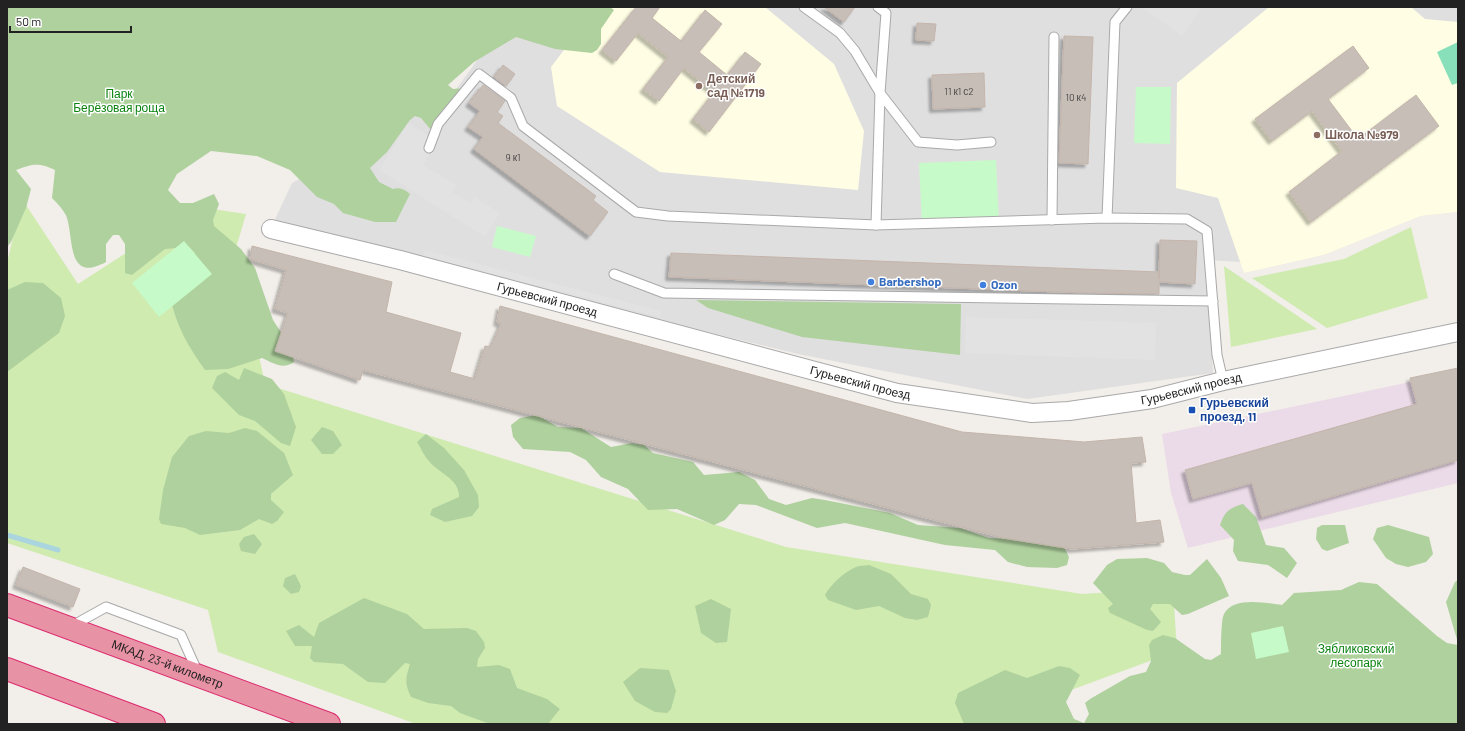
<svg xmlns="http://www.w3.org/2000/svg" width="1465" height="731" viewBox="0 0 1465 731" font-family="Barlow,sans-serif">
<style>
.residential{fill:#e0dfdf}
.industrial{fill:#ebdbe8}
.education{fill:#fffee4}
.grass{fill:#cfebb0}
.forest{fill:#afd19e}
.park{fill:#c7fac9}
.pitch{fill:#88e0ba}
.parking{fill:#e2e2e2}
.lines{fill:none;stroke-linecap:round;stroke-linejoin:round}
.stream{stroke:#aad5df;stroke-width:5}
.building{fill:#c7beb8;stroke:#c4b5ab;filter:url(#shadow)}
.lane-casing{stroke:#a9a9a9;stroke-width:11}
.street-casing{stroke:#a9a9a9;stroke-width:20}
.highway-casing{stroke:#dc2a6f;stroke-width:24}
.lane{stroke:#fff;stroke-width:9}
.street{stroke:#fff;stroke-width:18}
.highway{stroke:#e892a5;stroke-width:22}
.education-dot{fill:#8d6e63;stroke:#fff;stroke-width:1.5}
.shop-dot{fill:#3f7fe0;stroke:#fff;stroke-width:1.5}
.transit-dot{fill:#1a4fb4;stroke:#fff;stroke-width:1.5}
.labels{text-anchor:middle;stroke-width:3;stroke-linejoin:round;paint-order:stroke}
.number-label{font-size:10px;fill:#4b4948}
.education-label{font-size:12px;font-weight:bold;fill:#785e54;stroke:#fff;text-anchor:start}
.park-label{font-size:12px;fill:#0c8311;stroke:#fff}
.shop-label{font-size:12px;font-weight:bold;fill:#366cbe;stroke:#fff;text-anchor:start}
.street-label{font-size:12px;fill:#222;stroke:#fff}
.transit-label{font-size:12px;font-weight:bold;fill:#164399;stroke:#fff;text-anchor:start}
</style>
<defs>
<filter id="shadow"><feDropShadow dx="-3.5" dy="3.5" stdDeviation="1" flood-color="#0004"/></filter>
</defs>
<rect width="100%" height="100%" fill="#f2eee9"/>
<!-- residential -->
<path class="residential" d="M516,7h942v205l-37,4 -97,39 -80,18 -3,-11 -34,-2 6,113 -186,26 -229,-45 -526,-128 20,-43 165,-95z"/>
<!-- industrial -->
<path class="industrial" d="M1458,372v111l-270,65 -17,-55 -9,-59z"/>
<!-- education -->
<g class="education">
<path d="M597,7h168l69,57 30,67 -6,59 -198,-18 -103,-66 -6,-39z"/>
<path d="M1269,7h142l14,12 33,3v190l-37,4 -97,39 -80,18 -26,-75 -42,-10 1,-105z"/>
</g>
<!-- grass -->
<g class="grass">
<path d="M22,199l56,85 65,-42 49,-36 54,8 -10,34 29,136 521,163 296,47 91,-6 4,63 -198,73h-563l-198,-72 -10,-42 -201,-67v-280z"/>
<path d="M1411,227l17,71 -101,30 -75,-50 92,-19z"/>
<path d="M1224,266l93,63 -86,18z"/>
</g>
<!-- forest -->
<g class="forest">
<path d="M7,7h603l4,3 -13,19v15l-4,6 -5,3 -37,-4 -39,-12 -42,25 -26,23 5,4 12,-1 -34,42 -10,-12 -6,-2 -5,4 -23,32 -17,16 9,14 14,7c7,-2 11,0 17,5l-14,28h-21l-32,-9 -9,-9 -17,-7 -27,-27 -33,-14 -46,-5 -34,23 -9,16 12,13h13l21,-9 5,10 -6,16 1,6 27,23 14,19 18,52 19,29 2,13c-11,8 -21,1 -32,-4l-34,11 -23,1c-17,-24 -29,-44 -35,-74l25,-43 -6,-6 -24,2 -33,26 -7,-2v-29l-6,-9h-6l-7,9v18c-39,21 -32,-21 -39,-44 -2,-7 -10,-15 -15,-20l3,-28c-16,-8 -23,-6 -39,0l15,19 -5,19 -15,34 -4,5z"/>
<path d="M25,282l18,1 18,15 4,18 -6,17 -52,39v-82z"/>
<path d="M696,300l265,4 -1,51 -158,-18 -94,-29z"/>
<path d="M244,368l28,11 12,15 12,33 -6,19 -9,-3 -26,-22 -16,-6 -27,-27 5,-12 8,-4 14,8z"/>
<path d="M537,415l21,12 23,1 30,19 21,-4 12,2 9,8 40,9 11,13 35,-3 16,8 14,19 17,6 26,-7 13,2 65,13 28,12 42,3 29,10 58,2 17,7 5,10 -2,8 -10,3 -30,-1 -19,-5 -13,-12 -50,-5 -100,-22 -28,5 -61,-23 -17,-1 -14,16 -11,5 -37,-16 -29,1 -20,-21 -27,-12 -15,-17 -16,-8 -47,-3 -10,-12 -2,-12 9,-7z"/>
<path d="M322,427l11,4 9,14 -9,9h-11l-11,-14z"/>
<path d="M245,428l12,3 27,22 9,22 -22,19v6l13,12 -7,9 -5,3 -13,-5 -19,11 -40,5 -15,-7 -24,-4 -2,-5 4,-29 9,-33 17,-21 17,-5 23,2z"/>
<path d="M426,434l18,14 20,22 14,25 1,12 -7,9 -27,6 -15,-7 2,-6 27,-12c1,-18 -21,-24 -30,-36 -5,-5 -8,-13 -12,-19z"/>
<path d="M1243,504l13,13 10,28 18,3 13,15 -10,15 -19,-13 -30,-4 -5,-10 1,-11 -14,-15c5,-14 9,-17 23,-21z"/>
<path d="M1322,525h23l4,18 -22,8 -5,-2 -6,-10 1,-11z"/>
<path d="M1388,525l41,12 4,17 -7,8 -18,5 -12,-3 -10,-6 -13,-19 4,-11z"/>
<path d="M254,534l8,10 -7,10 -14,-3 -2,-7 5,-7z"/>
<path d="M1147,558l17,5 8,9 13,3h5l17,-16 14,19 8,18 -41,18 -6,1 -12,-11h-17l-3,5 11,13 -8,9 -6,-1 -37,-17 -2,-5 5,-4 -20,-21 14,-18 10,-6z"/>
<path d="M869,565l22,9 20,20 17,5 3,6 -3,12 -11,3 -12,-2 -26,-12 -23,4 -28,-10 -3,-5c6,-11 19,-23 31,-28 4,-2 9,-1 13,-2z"/>
<path d="M295,574l6,12 -2,6 -8,2 -8,-8 2,-8z"/>
<path d="M1458,580v63l-12,-41 9,-20z"/>
<path d="M1359,582l18,2 60,52 10,7 11,2v79h-494l-9,-21 3,-10 47,-23 22,8 32,-12 11,2 10,7 -14,27 8,17 10,4 5,-9 -4,-11 5,-4 40,-23 16,-4 5,-11 -2,-16 3,-5 11,-5 12,3 30,21 6,1 10,-6c0,-8 0,-35 3,-40 9,-18 42,-11 58,-9l12,-12 47,-3z"/>
<path d="M364,598l43,16 17,15 43,-1 9,3 8,11 1,6 -7,11 -1,8 22,-2 11,4 7,19 30,11 13,10 -12,15h-58l-30,-11 -9,-7 -23,-3 -17,-6c-7,-15 -5,-19 -1,-33l-5,-1 -20,20 -17,-1 -25,-18 -29,-2 -4,-4 2,-12h-17l-9,-15 13,-6 15,12 5,-14z"/>
<path d="M711,599l20,10 -4,33 -11,1 -15,-10 -6,-27z"/>
<path d="M640,668l29,2 7,21 -5,18 -4,4 -12,-1 -20,-11 -12,-19z"/>
</g>
<!-- park -->
<g class="park">
<path d="M1136,87h35l-1,57 -36,-1z"/>
<path d="M996,160l3,61 -77,3 -3,-61z"/>
<path d="M497,226l39,10 -6,21 -38,-10z"/>
<path d="M184,241l28,33 -53,43 -27,-34z"/>
<path d="M1283,626l6,26 -33,7 -5,-26z"/>
</g>
<!-- pitch -->
<path class="pitch" d="M1458,42v41l-6,2 -15,-33z"/>
<!-- parking -->
<g class="parking">
<path d="M1141,7h61l-20,29z"/>
<path d="M408,123l29,18 -14,24 33,20 -4,7 18,11 4,-6 26,16 -15,24 -106,-67z"/>
<path d="M425,250l236,61 -1,6 -237,-61z"/>
<path d="M966,317l190,6 -1,37 -190,-7z"/>
</g>
<g class="lines">
<!-- stream -->
<path class="stream" d="M7,535l51,15"/>
</g>
<!-- building -->
<g class="building">
<path d="M636,7h24l-8,11 29,23 24,-31 17,14 -23,28 28,23 18,-23 16,12 -52,68 -16,-13 21,-27 -30,-24 -25,33 -16,-12 25,-32 -30,-24 -22,28 -14,-11z"/>
<path d="M824,7h31l-11,15z"/>
<path d="M917,23l19,1 -2,17 -18,-1z"/>
<path d="M1064,36l29,1 -5,127 -29,-1z"/>
<path d="M1353,46l16,22 -41,31 30,40 58,-44 23,31 -128,96 -22,-30 53,-41 -30,-40 -40,30 -17,-22z"/>
<path d="M503,65l12,9 -9,12 -12,-9z"/>
<path d="M984,73l1,34 -52,2 -1,-34z"/>
<path d="M483,85l22,16 -8,11 6,4 -5,7 98,73 -3,4 15,12 -18,24 -116,-87 9,-12 -15,-10 12,-16 -11,-8z"/>
<path d="M1160,240l37,1 -2,43 -36,-2v12l-74,-1 -416,-16 2,-24 488,19v7z"/>
<path d="M252,246l140,36 -6,30 75,21 -11,39 25,7 10,-33 6,1 10,-23 -4,-2 3,-16 462,126 122,10 58,-5 4,25 -15,1 5,60 24,-3 4,22 -92,7 -69,-11 -640,-168 -3,10 -85,-29 13,-38 -13,-4 11,-39 -36,-11z"/>
<path d="M1458,368v92l-196,57 -10,-34 -59,16 -8,-29 232,-66 -7,-26z"/>
<path d="M23,567l57,22 -7,18 -57,-22z"/>
</g>
<g class="lines">
<!-- lane casing -->
<g class="lane-casing">
<g id="lane">
<path d="M804,7l36,26 15,18 25,42 38,49 39,3 34,-3"/>
<path d="M429,148l9,-24 41,-50 32,24 12,28 113,86 32,4 208,9 231,-7 80,1 20,12 10,124 6,26"/>
<path d="M1107,218l8,-196 12,-15"/>
<path d="M1052,220l2,-183"/>
<path d="M876,225l4,-132 6,-80 -8,-6"/>
<path d="M614,274l50,19 549,8"/>
<path d="M72,626l34,-19 75,28 17,38"/>
</g>
</g>
<!-- street casing -->
<g class="street-casing">
<g id="street">
<path id="s1" d="M271,229l129,31 497,133 135,20 37,-2 83,-12 71,-18 235,-49"/>
</g>
</g>
<!-- highway casing -->
<g class="highway-casing">
<g id="highway">
<path id="s2" d="M7,605l322,119"/>
<path d="M7,669l147,55"/>
</g>
</g>
<!-- lane -->
<use href="#lane" class="lane"/>
<!-- street -->
<use href="#street" class="street"/>
<!-- highway -->
<use href="#highway" class="highway"/>
</g>
<!-- markers -->
<g class="education-dot">
<circle cx="699" cy="86" r="4"/>
<circle cx="1317" cy="135" r="4"/>
</g>
<g class="shop-dot">
<circle cx="871" cy="282" r="4"/>
<circle cx="983" cy="285" r="4"/>
</g>
<rect class="transit-dot" x="1188" y="406" width="8" height="8" rx="2"/>
<g class="labels">
<!-- number labels -->
<g class="number-label">
<text x="959" y="95">11 к1 с2</text>
<text x="1076" y="101">10 к4</text>
<text x="513" y="161">9 к1</text>
</g>
<!-- education labels -->
<g class="education-label">
<text x="707" y="83">Детский<tspan x="707" dy="14">сад №1719</tspan></text>
<text x="1325" y="139">Школа №979</text>
</g>
<!-- park labels -->
<g class="park-label">
<text x="119" y="98">Парк<tspan x="119" dy="14">Берёзовая роща</tspan></text>
<text x="1356" y="653">Зябликовский<tspan x="1356" dy="14">лесопарк</tspan></text>
</g>
<!-- shop labels -->
<g class="shop-label">
<text x="879" y="286">Barbershop</text>
<text x="991" y="289">Ozon</text>
</g>
<!-- street labels -->
<g class="street-label">
<text dy="4" stroke="none"><textPath href="#s1" startOffset="285">Гурьевский проезд</textPath></text>
<text dy="4" stroke="none"><textPath href="#s1" startOffset="609">Гурьевский проезд</textPath></text>
<text dy="4" stroke="none"><textPath href="#s1" startOffset="945">Гурьевский проезд</textPath></text>
<text dy="4" stroke="none"><textPath href="#s2" startOffset="171">МКАД, 23-й километр</textPath></text>
</g>
<!-- transit labels -->
<g class="transit-label">
<text x="1200" y="407">Гурьевский<tspan x="1200" dy="14">проезд, 11</tspan></text>
</g>
</g>
<!-- border -->
<rect width="1465" height="731" fill="none" stroke="#222222" stroke-width="16"/>
<!-- scale -->
<path d="M10 26v6h121v-6" fill="none" stroke="#222222" stroke-width="2"/>
<text x="16" y="26" font-size="12" fill="#222222" stroke="#ffffff" stroke-width="3" paint-order="stroke">50 m</text>
</svg>
